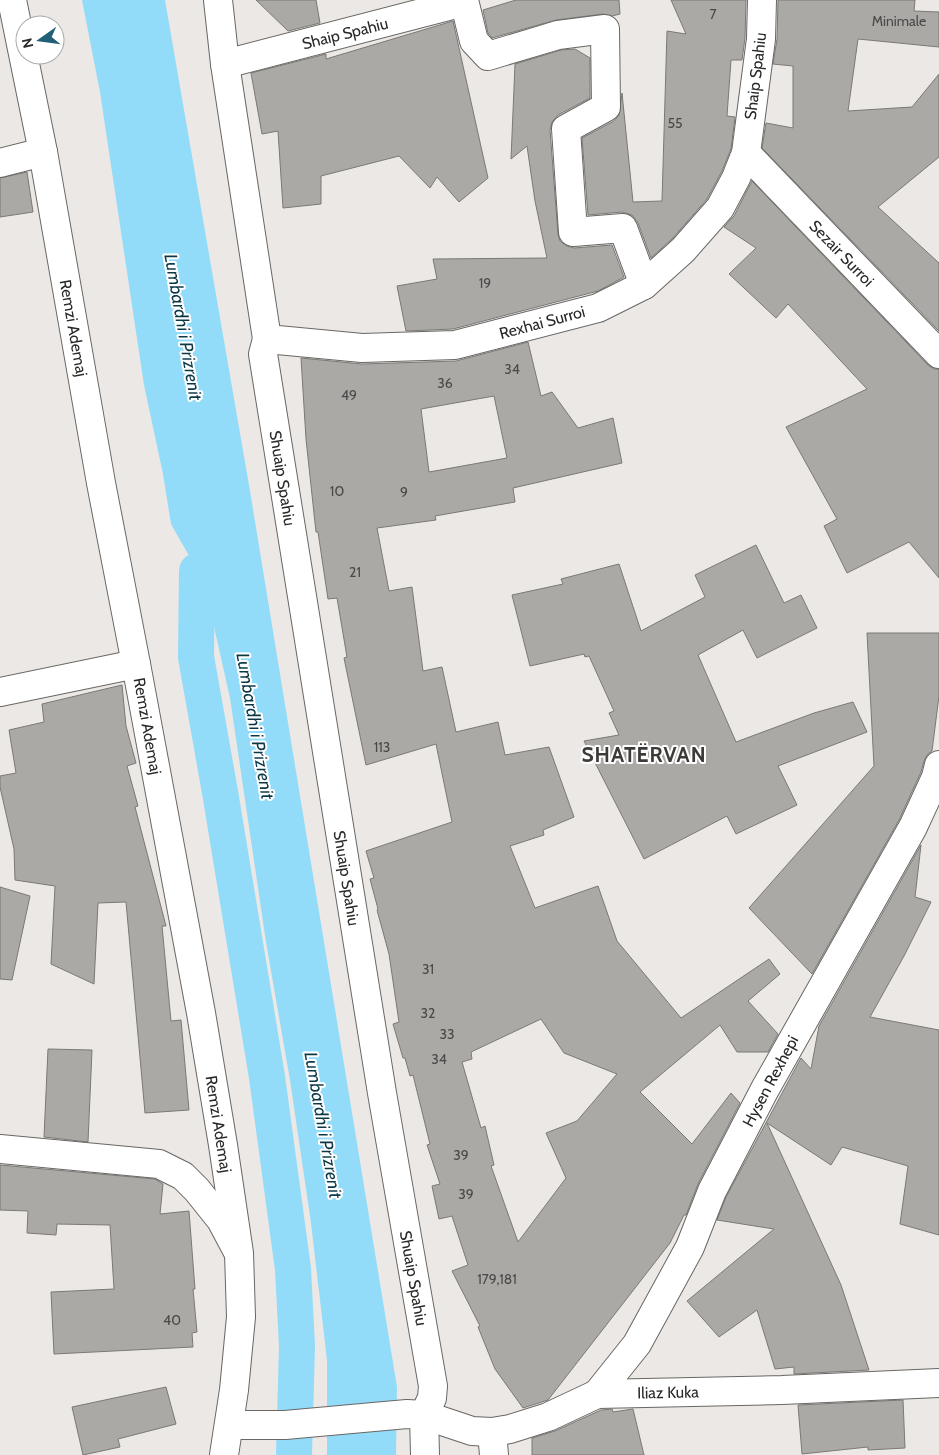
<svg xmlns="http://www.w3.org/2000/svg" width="939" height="1455" viewBox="0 0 939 1455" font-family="Cabin,sans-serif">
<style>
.water{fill:#92dcf9}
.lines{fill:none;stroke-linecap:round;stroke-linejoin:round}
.canal{stroke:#92dcf9;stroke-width:36}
.building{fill:#aba9a6;stroke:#7b7976;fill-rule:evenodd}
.pedestrian-casing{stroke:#696764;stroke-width:30}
.minor-casing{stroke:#696764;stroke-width:30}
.tertiary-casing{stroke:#696764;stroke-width:30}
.secondary-casing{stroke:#696764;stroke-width:30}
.pedestrian{stroke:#fff;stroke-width:28}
.minor{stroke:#fff;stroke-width:28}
.tertiary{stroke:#fff;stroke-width:28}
.secondary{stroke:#fff;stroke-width:28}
.labels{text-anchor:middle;stroke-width:4;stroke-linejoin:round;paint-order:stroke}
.number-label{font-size:14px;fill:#4a4948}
.street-label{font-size:16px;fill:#2a2928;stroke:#fff}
.water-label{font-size:18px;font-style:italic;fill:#0b3847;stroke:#fff}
.district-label{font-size:21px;font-weight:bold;letter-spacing:1px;fill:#3d3b39;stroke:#fff}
</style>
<rect width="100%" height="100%" fill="#ebe8e5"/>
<!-- water -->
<path class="water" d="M82,0h83l85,491 147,896 -1,68h-69v-95l-16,-137 -21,-143 -24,-138 -36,-244 -26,-116 -33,-58 -8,-50 -19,-89 -44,-293z"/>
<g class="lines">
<!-- canal -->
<path class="canal" d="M197,571l-1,86 24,135 47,285 26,192 4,77 -3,109"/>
</g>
<!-- building -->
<g class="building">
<path d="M256,0h60l4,23 -32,8z"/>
<path d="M516,0h103l1,14 -8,2 -9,-2 -47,6 -64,18 -4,-5 -5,-23z"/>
<path d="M671,0h75l-1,38 -3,22h-11l-4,56 8,1 -4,32 -9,22 -15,28 -35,40 -21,19 -13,-35 -6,-8 -10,-3 -34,3 -6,-77 32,-17 5,-6 3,-22 11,109 29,-1 5,-170 19,3z"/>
<path d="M778,0h137l-1,11 25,1v35l-81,-8 -10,72 64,-4 27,-33v83l-61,50 61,56v68l-177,-183 4,-25 27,5v-62l-20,-2 4,-25z"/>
<path d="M453,21l35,157 -29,24 -22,-25 -7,11 -31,-32 -78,20v28l-38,4 -5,-77 -16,3 -11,-61 75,-19v5z"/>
<path d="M575,49l15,9v40l-32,17 -6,7 -2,8 8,104 2,7 7,5 7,2 38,-3 12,32 -26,14 -145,38 -47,2 -9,-45 40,-7 -4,-20 114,-1 -12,-57 -8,-55 -16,13 4,-95 46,-14z"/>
<path d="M27,172l6,40 -33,5v-39z"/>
<path d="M752,181l176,184 6,4h5v209l-30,-36 -62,31 -23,-47 13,-7 -51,-92 81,-38 -79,-85 -12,14 -47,-44 27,-26 -32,-21 10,-11z"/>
<path d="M528,342l13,54 11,-4 26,36 35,-10 9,45 -109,25 2,14 -80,14 1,4 -59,8 12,63 23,-4 11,84 19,-4 14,65 42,-10 7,33 44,-8 25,70 -31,13 1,5 -34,11 25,62 63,-22 19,55 64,77 88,-59 11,15 -32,27 30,33 -10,18h-31l-17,-27 -80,67 52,52 39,-51 9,10 -42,81 -12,31h-2l-14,28 -122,157 -25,8 -28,-39 -17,-42 2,-1 -28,-55 16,-6 -16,-49 -13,3 -7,-33 8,-2 -13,-39 3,-1 -17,-69 -3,1 -5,-18h-2l-10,-34 6,-2 -10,-68 -12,-44 1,-1 -8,-30 4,-1 -8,-27 86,-29 -16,-78 -70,21 -22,-107 3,-1 -10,-59 -9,1 -10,-67h-2l-10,-93 -5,-81 61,6 94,-3zM494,396l13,62 -78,14 -8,-63zM541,1019l23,34 53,21 -40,47 -31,12 20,45 -48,64 -27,-76 3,-1 -9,-39 -4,2 -19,-66 10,-3 -1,-7z"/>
<path d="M756,545l28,58 17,-8 16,33 -60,30 -14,-28 -45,25 38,87 78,-29 39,-11 14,30 -89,34 19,39 -61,29 -9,-18 -83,43 -60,-118 35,-6 -10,-22 5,-2 -25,-55 -4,1 -1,-3 -54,12 -18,-71 51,-11 -2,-5 58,-15 22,67 64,-34 -10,-22z"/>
<path d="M867,633h72v63l-7,55 -5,4 -3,6 -3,11 -22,48 -87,154 -63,-66 125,-142z"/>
<path d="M122,685l4,41 10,37 -9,3 11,40 -3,1 31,119h-4l9,95 10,-1 8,90 -44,3 -19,-211 -28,1 -4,81 -43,-20 4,-78 -40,-6 -1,-31 -14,-62v-11l16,-3 -7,-43 35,-8 -2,-18z"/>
<path d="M921,845l-6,52 16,5 -27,54 -34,61 69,13v205l-39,-11 8,-58 -66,-19 -11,18 -64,-42 74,162 28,85 -75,4v-7l-19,2 -18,-59 -38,27 -32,-36 87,-72 -57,-9 9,-23 75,-139 10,11 8,-43z"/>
<path d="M0,887l30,9 -18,84 -12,-1z"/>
<path d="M48,1049l44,1 -4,92 -44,-5z"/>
<path d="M0,1165l155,14 8,5 -3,30 29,-3 6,78h-2l4,43 -5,1 1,14 -139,7 -3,-62 63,-3 -4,-64 -53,-1 -1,11 -29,-2 1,-22 -28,-1z"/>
<path d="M166,1387l10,37 -58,15 2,8 -37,8 -11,-48z"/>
<path d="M903,1400l2,48 -37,2v-3l-66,7 -4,-49z"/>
<path d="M612,1409l1,3 20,-3 11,46h-112v-17l23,-7 46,-21z"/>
</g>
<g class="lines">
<!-- pedestrian casing -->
<g class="pedestrian-casing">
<g id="pedestrian">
<path d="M218,0l7,64 42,275"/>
<path d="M464,0l10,41 14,15 70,-21 47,-6 1,78 -40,22 7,103 50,-4 21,57"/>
<path d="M225,64l239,-62"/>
</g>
</g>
<!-- minor casing -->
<g class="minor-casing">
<g id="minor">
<path d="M746,153l193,201"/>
<path d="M0,163l43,-11"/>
<path d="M0,692l136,-28"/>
<path d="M0,1149l159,15 24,12 14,14 24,30 17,32"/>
<path d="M492,1432l2,23"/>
<path d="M425,1455l-1,-40 8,-17 1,-12 -51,-293 -119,-739 4,-15 95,9 93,-3 143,-37 46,-23 39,-35 37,-42 16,-30 10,-25 15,-114 1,-39"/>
</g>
</g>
<!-- tertiary casing -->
<g class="tertiary-casing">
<g id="tertiary">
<path d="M597,1394l40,-50 53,-97 22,-56 53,-102 148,-262 23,-50 3,-12"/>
<path d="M230,1425h55l122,-11 17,1 48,16 20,1 18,-3 38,-12 49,-23 185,-4 157,-7"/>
</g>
</g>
<!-- secondary casing -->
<g class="secondary-casing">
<path id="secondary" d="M12,0l31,152 58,331 35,181 65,349 22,132 16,108 2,64 -7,73 -10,65"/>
</g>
<!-- pedestrian -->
<use href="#pedestrian" class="pedestrian"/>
<!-- minor -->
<use href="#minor" class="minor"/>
<!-- tertiary -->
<use href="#tertiary" class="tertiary"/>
<!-- secondary -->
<use href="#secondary" class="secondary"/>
</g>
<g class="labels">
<!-- number labels -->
<g class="number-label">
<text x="713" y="19">7</text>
<text x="899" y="26">Minimale</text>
<text x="675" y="128">55</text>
<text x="485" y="288">19</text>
<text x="512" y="374">34</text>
<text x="445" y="388">36</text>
<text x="349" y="400">49</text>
<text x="337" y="496">10</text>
<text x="404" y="497">9</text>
<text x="355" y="577">21</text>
<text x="382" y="752">113</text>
<text x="428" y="974">31</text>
<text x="428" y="1018">32</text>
<text x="447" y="1039">33</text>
<text x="439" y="1064">34</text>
<text x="461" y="1160">39</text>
<text x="466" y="1199">39</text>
<text x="497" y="1284">179,181</text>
<text x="172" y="1325">40</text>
</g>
<!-- street labels -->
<g class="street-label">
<text transform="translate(345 33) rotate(-14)" y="6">Shaip Spahiu</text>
<text transform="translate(755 76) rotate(-83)" y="6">Shaip Spahiu</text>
<text transform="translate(842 253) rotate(46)" y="6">Sezair Surroi</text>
<text transform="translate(542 322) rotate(-15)" y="6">Rexhai Surroi</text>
<text transform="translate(74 328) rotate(80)" y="6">Remzi Ademaj</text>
<text transform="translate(283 478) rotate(81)" y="6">Shuaip Spahiu</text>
<text transform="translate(148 726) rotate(80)" y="6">Remzi Ademaj</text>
<text transform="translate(347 878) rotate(81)" y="6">Shuaip Spahiu</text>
<text transform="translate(770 1081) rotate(-62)" y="6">Hysen Rexhepi</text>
<text transform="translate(219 1124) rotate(81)" y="6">Remzi Ademaj</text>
<text transform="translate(414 1278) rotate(80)" y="6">Shuaip Spahiu</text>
<text transform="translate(668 1392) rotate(-1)" y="6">Iliaz Kuka</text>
</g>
<!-- water labels -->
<g class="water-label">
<text transform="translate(183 327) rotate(80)" y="6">Lumbardhi i Prizrenit</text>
<text transform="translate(255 726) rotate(80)" y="6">Lumbardhi i Prizrenit</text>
<text transform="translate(323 1125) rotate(80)" y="6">Lumbardhi i Prizrenit</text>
</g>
<!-- district labels -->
<g class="district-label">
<text x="644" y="762">SHATËRVAN</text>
</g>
</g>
<!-- north arrow -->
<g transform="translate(40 40) rotate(256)"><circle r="24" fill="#ffffff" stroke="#aaa9a9"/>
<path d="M0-4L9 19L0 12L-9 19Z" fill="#216076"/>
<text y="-8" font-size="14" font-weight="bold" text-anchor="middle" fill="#2a2928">N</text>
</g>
</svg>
